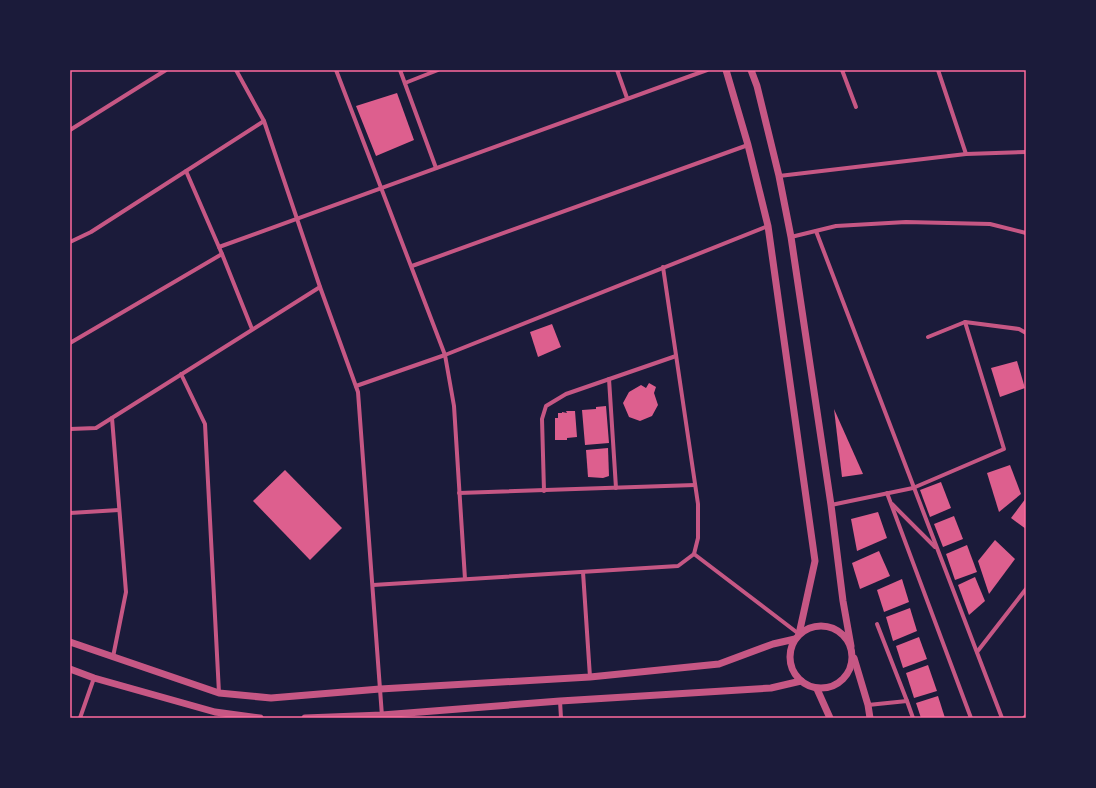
<svg xmlns="http://www.w3.org/2000/svg" width="1096" height="788" viewBox="0 0 1096 788" font-family="'Noto Serif',serif">
<style>
.building{fill:#dd5f8e}
.lines{fill:none;stroke-linecap:round;stroke-linejoin:round}
.minor{stroke:#c65784;stroke-width:4}
.tertiary{stroke:#c65784;stroke-width:7}
.neatline{fill:none;stroke:#ff6b9d;stroke-width:1.5}
</style>
<rect width="100%" height="100%" fill="#1b1b3a"/>
<!-- building -->
<g class="building">
<path d="M397,93l17,47 -38,16 -20,-50z"/>
<path d="M552,324l9,23 -23,10 -8,-25z"/>
<path d="M1017,361l8,27 -25,9 -9,-29z"/>
<path d="M649,383l7,4 -2,6 4,12 -6,11 -12,5 -11,-4 -6,-14 6,-11 12,-7 5,3z"/>
<path d="M606,406l3,37 -24,2 -3,-35 14,-1v-2z"/>
<path d="M834,409l29,65 -21,3z"/>
<path d="M566,411h9l2,26 -10,1v2h-12v-22h3v-5h4v-1l5,1z"/>
<path d="M608,448l1,28 -6,2 -15,-1 -2,-27z"/>
<path d="M1010,465l11,29 -22,18 -12,-39z"/>
<path d="M285,470l57,58 -32,32 -57,-59z"/>
<path d="M941,482l10,26 -21,9 -10,-27z"/>
<path d="M1026,498v31l-15,-11z"/>
<path d="M878,512l9,26 -30,13 -6,-32z"/>
<path d="M954,516l9,23 -20,8 -9,-23z"/>
<path d="M995,540l20,19 -26,35 -11,-33z"/>
<path d="M967,545l10,27 -22,8 -9,-26z"/>
<path d="M879,551l11,25 -30,13 -8,-26z"/>
<path d="M975,577l10,24 -16,14 -11,-30z"/>
<path d="M902,579l7,23 -25,10 -7,-22z"/>
<path d="M910,608l7,23 -24,10 -7,-24z"/>
<path d="M919,637l8,22 -24,9 -7,-22z"/>
<path d="M928,665l9,26 -23,7 -8,-25z"/>
<path d="M938,696l7,22h-24l-5,-15z"/>
</g>
<g class="lines">
<!-- minor -->
<g class="minor">
<path d="M236,70l28,51 56,166 38,105 24,324"/>
<path d="M336,70l109,285 9,51 11,173"/>
<path d="M400,70l36,98"/>
<path d="M617,70l10,28"/>
<path d="M842,70l14,37"/>
<path d="M938,70l28,84"/>
<path d="M405,83l33,-13"/>
<path d="M70,130l96,-60"/>
<path d="M186,171l36,83 30,75"/>
<path d="M779,176l187,-22 60,-2"/>
<path d="M816,231l186,487"/>
<path d="M791,237l45,-11 70,-4 84,2 36,9"/>
<path d="M70,242l21,-10 173,-111"/>
<path d="M219,247l488,-177"/>
<path d="M412,266l336,-121"/>
<path d="M928,337l37,-15 54,7 7,4"/>
<path d="M70,343l152,-89"/>
<path d="M181,374l24,50 14,269"/>
<path d="M609,379l7,109"/>
<path d="M356,386l89,-31 323,-129"/>
<path d="M112,418l14,174 -13,65"/>
<path d="M70,429l26,-1 224,-141"/>
<path d="M544,491l-2,-72 4,-13 20,-12 110,-38"/>
<path d="M459,493l236,-8"/>
<path d="M887,493l84,225"/>
<path d="M892,504l43,43"/>
<path d="M831,505l82,-17 91,-39 -39,-127"/>
<path d="M70,513l49,-3"/>
<path d="M694,554l105,80"/>
<path d="M583,572l7,105"/>
<path d="M373,585l305,-19 16,-12 4,-16v-34l-35,-237"/>
<path d="M877,624l30,77"/>
<path d="M977,652l49,-63"/>
<path d="M560,701l1,17"/>
<path d="M868,705l39,-4 6,17"/>
<path d="M80,718l14,-40"/>
<path d="M1024,718l2,-2"/>
</g>
<!-- tertiary -->
<g class="tertiary">
<path d="M726,70l22,75 20,81 47,335 -16,73"/>
<path d="M751,70l6,16 22,90 12,61 40,268 12,96 8,45"/>
<circle cx="821" cy="657" r="31"/>
<path d="M70,642l149,51 52,5 109,-9 210,-12 129,-13 54,-20 22,-5"/>
<path d="M854,658l14,47 2,13"/>
<path d="M70,669l24,9 121,34 45,6"/>
<path d="M817,689l13,29"/>
<path d="M305,718l77,-3 178,-14 211,-13 30,-7"/>
</g>
</g>
<!-- border -->
<rect width="1096" height="788" fill="none" stroke="#1b1b3a" stroke-width="142"/>
<rect x="71" y="71" width="954" height="646" class="neatline"/>
</svg>
